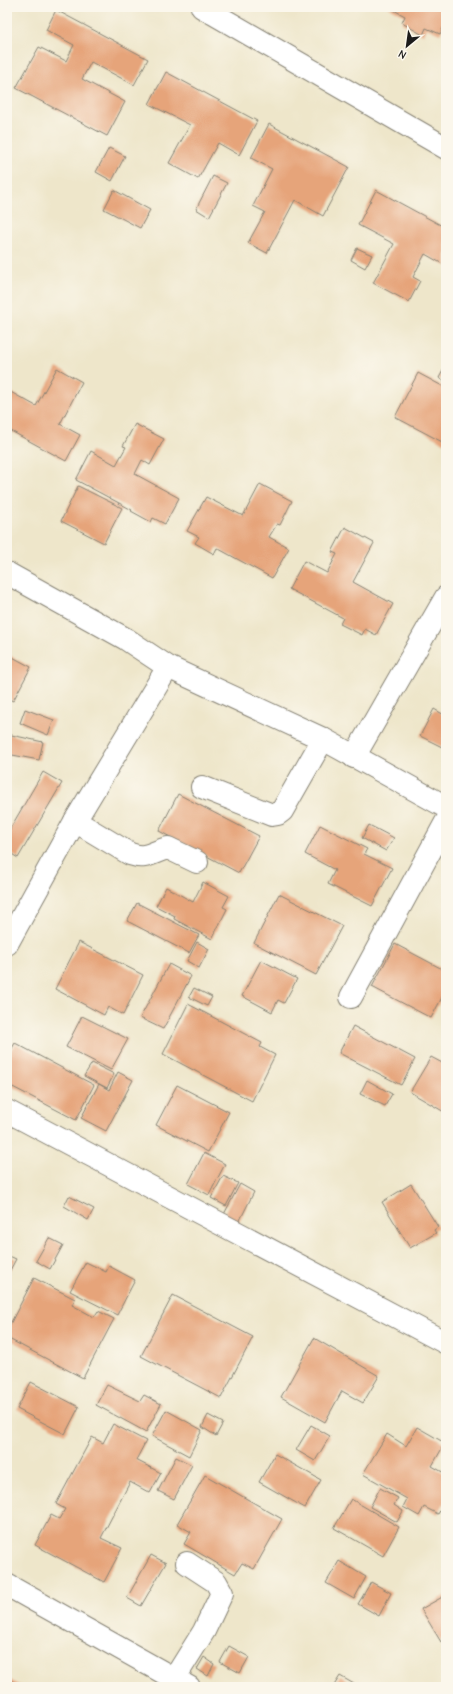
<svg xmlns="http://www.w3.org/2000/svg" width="453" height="1694" viewBox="0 0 453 1694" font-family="'Comic Neue',sans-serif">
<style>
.building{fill:#e6a47a}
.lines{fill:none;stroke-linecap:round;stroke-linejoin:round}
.minor-casing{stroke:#858173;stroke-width:24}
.minor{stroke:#fff;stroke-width:22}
</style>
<rect width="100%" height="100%" fill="#fbf7ec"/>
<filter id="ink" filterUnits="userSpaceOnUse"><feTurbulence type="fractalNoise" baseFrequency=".025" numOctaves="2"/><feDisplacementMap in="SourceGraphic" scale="8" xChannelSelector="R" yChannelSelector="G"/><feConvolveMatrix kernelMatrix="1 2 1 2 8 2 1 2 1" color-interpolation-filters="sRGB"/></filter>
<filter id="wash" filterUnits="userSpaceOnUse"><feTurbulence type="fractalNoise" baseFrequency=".012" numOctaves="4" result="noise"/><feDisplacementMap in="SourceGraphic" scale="16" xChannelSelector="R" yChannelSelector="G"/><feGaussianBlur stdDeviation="0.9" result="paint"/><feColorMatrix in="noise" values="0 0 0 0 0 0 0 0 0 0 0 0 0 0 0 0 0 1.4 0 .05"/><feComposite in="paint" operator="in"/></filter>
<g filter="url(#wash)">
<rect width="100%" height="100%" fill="#eee6ca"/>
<g id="blocks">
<!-- building -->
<g class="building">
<path d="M388,7h58v15l-6,12 -14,-6 -3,7 -21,-12 3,-7z"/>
<path d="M56,10l92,49 -14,26 -43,-23 -9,17 43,23 -18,34 -91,-48 23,-41 27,14 8,-16 -28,-15z"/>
<path d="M166,72l91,49 -18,34 -21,-12 -20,36 -29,-16 21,-38 -41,-21z"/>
<path d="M269,124l80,43 -26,49 -28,-16 -28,53 -19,-10 17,-31 -12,-6 19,-37 -21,-11z"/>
<path d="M109,148l16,8 -13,25 -16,-9z"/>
<path d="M213,176l14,7 -18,34 -13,-8z"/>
<path d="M114,190l36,20 -10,18 -36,-19z"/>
<path d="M376,190l70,38v38l-21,-12 -12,23 7,4 -11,21 -36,-19 21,-39 -36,-19z"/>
<path d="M357,248l15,7 -7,13 -14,-8z"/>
<path d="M446,365v17l-7,-4z"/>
<path d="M57,368l25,14 -22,42 20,11 -14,26 -55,-30 -4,7v-48l29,16z"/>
<path d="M418,373l28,15v56l-51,-27z"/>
<path d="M135,424l29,15 -14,26 -8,-5 -7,14 44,24 -14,26 -12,-6 -2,4 -20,-11 1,-1 -56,-30 15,-29 25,14 10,-18 -3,-1z"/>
<path d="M260,484l32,17 -12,24 -3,-1 -8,13 20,11 -17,30 -55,-30 -3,6 -19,-11 4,-6 -12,-6 19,-34 37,19z"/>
<path d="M78,486l44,22 -18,35 -43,-22z"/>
<path d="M345,527l29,16 -21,39 40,22 -17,31 -11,-6 -3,6 -22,-11 3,-6 -54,-29 15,-28 23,12 10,-19 -5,-2z"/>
<path d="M7,654l24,13 -18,34 -6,-3z"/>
<path d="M25,709l29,11 -6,15 -28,-12z"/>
<path d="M434,709l12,7v33l-26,-13z"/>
<path d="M7,734l36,8 -4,18 -32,-6z"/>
<path d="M43,772l19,11 -44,75 -11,-7v-17z"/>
<path d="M178,794l81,42 -20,37 -80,-42z"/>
<path d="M320,825l47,24 -3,5 28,14 -20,38 -44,-22 7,-14 -30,-16z"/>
<path d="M369,825l25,13 -8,13 -24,-13z"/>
<path d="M203,882l26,14 -6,11 4,2 -15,30 -38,-20 1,-3 -19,-10 10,-19 27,15z"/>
<path d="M279,894l63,32 -26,49 -62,-32z"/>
<path d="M137,903l62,32 -10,18 -62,-32z"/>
<path d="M79,942l64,33 -20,40 -15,-8 -4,8 -49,-26z"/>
<path d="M197,942l12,7 -10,19 -12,-7z"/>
<path d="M395,944l51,27v19l-15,28 -59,-31z"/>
<path d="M261,960l36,19 -13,24 -6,-3 -6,12 -30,-16z"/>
<path d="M169,964l22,12 -28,53 -23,-11z"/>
<path d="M194,988l18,9 -5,9 -18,-9z"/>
<path d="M188,1004l74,39 -2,4 15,8 -23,46 -89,-47z"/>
<path d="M82,1016l46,23 -17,31 -45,-23z"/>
<path d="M353,1026l62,33 -14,26 -62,-32z"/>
<path d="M15,1043l79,42 -18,35 -69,-36v-27z"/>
<path d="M431,1057l15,8v48l-36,-21z"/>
<path d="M92,1063l22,11 -7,14 -23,-12z"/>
<path d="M118,1072l15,8 -27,51 -25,-13 18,-34 10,6z"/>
<path d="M367,1080l25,14 -7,12 -25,-12z"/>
<path d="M177,1085l52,27 -21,40 -52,-27z"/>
<path d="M204,1153l21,11 -16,31 -21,-11z"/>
<path d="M223,1176l15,7 -12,23 -15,-8z"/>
<path d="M240,1184l14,8 -16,32 -15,-8z"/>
<path d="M411,1184l27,43 -4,3 2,3 -26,15 -28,-46z"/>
<path d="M69,1196l25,13 -6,11 -24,-14z"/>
<path d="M49,1238l14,7 -13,24 -14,-8z"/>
<path d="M7,1255l9,4 -9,17z"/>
<path d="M86,1262l20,10 3,-6 26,14 -18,35 -47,-24z"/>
<path d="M34,1278l41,21 -3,6 22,12 4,-6 16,8 -31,59 -76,-40v-8z"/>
<path d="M173,1295l80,42 -32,61 -80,-42z"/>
<path d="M314,1338l65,38 -16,27 -21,-12 -17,31 -44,-25z"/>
<path d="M31,1382l48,25 -14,27 -48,-25z"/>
<path d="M107,1385l33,16 4,-6 17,9 -15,28 -50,-27z"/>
<path d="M166,1410l36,20 -13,26 -37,-20z"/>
<path d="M208,1415l15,8 -7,13 -14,-9z"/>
<path d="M113,1424l33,17 -10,19 25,13 -11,20 -20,-11 -29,56 21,10 -18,34 -69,-37 16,-30 8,4 6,-10 -9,-5 36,-67 11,6z"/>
<path d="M311,1425l19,11 -15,25 -19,-11z"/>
<path d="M417,1427l28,16 -13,23 14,8v26l-8,14 -14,-7 -5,9 -16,-9 4,-8 -44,-25 24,-40 19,12z"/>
<path d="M275,1454l46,26 -16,28 -46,-26z"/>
<path d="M176,1457l16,8 -18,34 -16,-8z"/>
<path d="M205,1475l77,44 -28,50 -12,-6 -7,11 -51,-30 7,-12 -14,-8z"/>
<path d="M380,1488l18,10 -4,7 9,6 -6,11 -27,-15z"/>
<path d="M351,1499l48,28 -16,29 -49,-28z"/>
<path d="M151,1555l15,8 -25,43 -14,-8z"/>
<path d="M339,1561l27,16 -12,22 -28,-16z"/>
<path d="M371,1582l20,11 -12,23 -21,-12z"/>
<path d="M446,1595v44l-5,3 -20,-33z"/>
<path d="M229,1646l20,11 -9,16 -20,-11z"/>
<path d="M204,1657l10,7 -6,12 -11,-7z"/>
<path d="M340,1676l14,8 -2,3h-19z"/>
<path d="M8,1679l15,8h-16z"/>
</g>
</g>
</g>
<g filter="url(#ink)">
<use href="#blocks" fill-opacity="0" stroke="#858173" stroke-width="1"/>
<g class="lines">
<!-- minor casing -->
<g class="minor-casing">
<g id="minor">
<path d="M202,7l244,141"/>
<path d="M7,573l119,66 42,28 155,72 123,68"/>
<path d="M354,757l92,-160"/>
<path d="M202,787l70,28 6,-1 4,-3 41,-72"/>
<path d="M75,821l55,33c18,6 21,-2 38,-6l29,14"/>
<path d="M7,944l68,-123 93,-154"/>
<path d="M351,997l95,-175"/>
<path d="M7,1111l439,232"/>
<path d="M7,1585l182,102"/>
<path d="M174,1679l30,-48 18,-38 -6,-11 -29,-19"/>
</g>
</g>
<!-- minor -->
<use href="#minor" class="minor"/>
</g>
</g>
<!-- margin -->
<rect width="453" height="1694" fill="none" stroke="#fbf7ec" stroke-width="24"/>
<!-- north arrow -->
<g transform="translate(407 46) rotate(209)" stroke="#fbf7ec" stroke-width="3" paint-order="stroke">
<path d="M0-3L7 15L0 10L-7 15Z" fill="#1c1c1c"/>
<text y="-6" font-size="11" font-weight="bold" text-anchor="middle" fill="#1c1c1c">N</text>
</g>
</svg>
